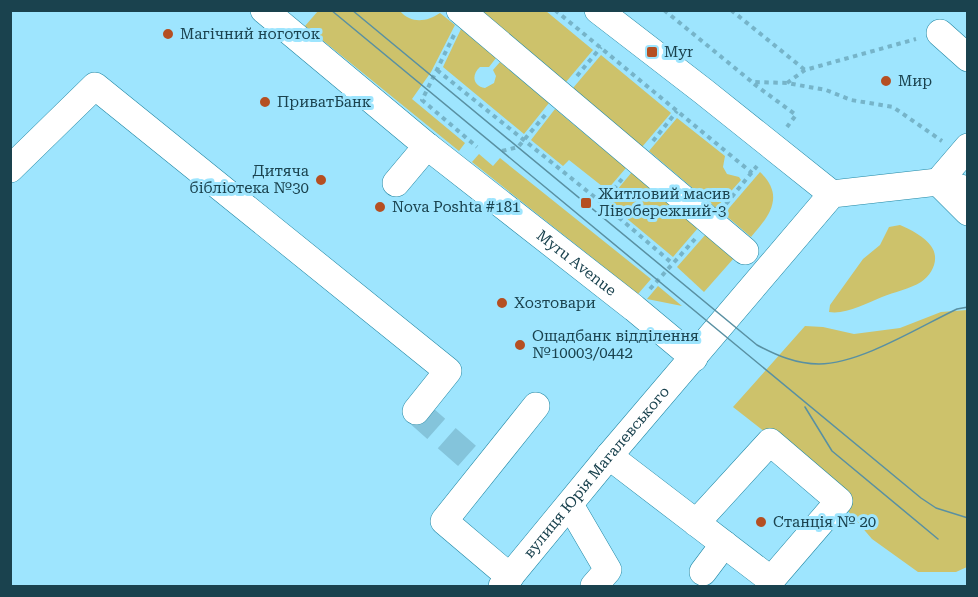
<svg xmlns="http://www.w3.org/2000/svg" width="978" height="597" viewBox="0 0 978 597" font-family="'Roboto Serif',serif">
<style>
.green{fill:#cdc26b}
.lines{fill:none;stroke-linecap:round;stroke-linejoin:round}
.minor-tunnel{stroke:#84c4db;stroke-width:27;stroke-dasharray:27 14;stroke-linecap:butt}
.minor-casing{stroke:#2087a4;stroke-width:28}
.path{stroke:#76b4c9;stroke-width:4;stroke-dasharray:4.5 4.5;stroke-linecap:butt}
.minor{stroke:#fff;stroke-width:27}
.tram{stroke:#5990a2;stroke-width:1.5}
.poi-dot{fill:#b54f22;stroke:#9ee5fe;stroke-width:2}
.labels{text-anchor:middle;stroke-width:6;stroke-linejoin:round;paint-order:stroke}
.poi-label{font-size:15px;fill:#1a424e;stroke:#9ee5fe;text-anchor:start}
.street-label{font-size:15px;fill:#1a424e;stroke:#9ee5fe}
</style>
<rect width="100%" height="100%" fill="#9ee5fe"/>
<!-- green -->
<g class="green">
<path d="M318,11h82c11,13 27,11 40,2l15,12 -24,47 -19,27 53,44 -6,8 -154,-125z"/>
<path d="M480,11h66l47,39 -27,32z"/>
<path d="M461,29l35,29 -7,9h-9c-9,8 -7,19 5,21l9,-5 2,-7 -3,-6 7,-8 49,41 -25,31 -81,-67z"/>
<path d="M601,55l70,58 -29,34 -69,-59z"/>
<path d="M555,109l71,59 -19,22 -38,-30 -6,6 -32,-26z"/>
<path d="M677,118l48,38 -2,11 4,7 12,3 2,3 -25,28 -67,-57z"/>
<path d="M479,154l14,12 7,-8 151,121 -13,15 -166,-132z"/>
<path d="M632,172l66,56 -25,29 -66,-55z"/>
<path d="M760,172c25,24 10,43 -9,65l-27,-23z"/>
<path d="M900,225c10,4 25,12 31,21 9,12 2,28 -10,36 -11,7 -27,10 -39,15 -15,6 -37,18 -53,15l1,-7 33,-46 17,-14 9,-18z"/>
<path d="M706,234l28,24 -30,34 -27,-25z"/>
<path d="M658,286l24,20 -35,-7z"/>
<path d="M967,310v257l-11,5h-38l-46,-33 -60,-70 -79,-62 72,-81 18,1 31,7 46,-6 41,-16z"/>
</g>
<g class="lines">
<!-- minor-tunnel -->
<path class="minor-tunnel" d="M416,411l68,60"/>
<!-- minor casing -->
<g class="minor-casing">
<g id="minor">
<path id="s1" d="M264,10l163,136 207,162 60,50"/>
<path d="M460,10l285,241"/>
<path d="M598,10l105,81 129,103"/>
<path d="M940,33l28,25"/>
<path d="M968,147l-30,35 30,30"/>
<path d="M10,169l85,-83 353,285 -32,40"/>
<path d="M396,183l31,-37"/>
<path d="M609,456c54,41 108,83 162,124l68,-79 -69,-59 -74,81"/>
<path d="M570,505l38,65 -14,16"/>
<path d="M703,572l21,-28"/>
<path d="M510,577l-66,-56 92,-115"/>
<path id="s2" d="M502,586l107,-130 223,-262 106,-12 30,8"/>
</g>
</g>
<!-- path -->
<g class="path">
<path d="M555,10l197,163"/>
<path d="M664,10l88,72 35,1 39,7 25,10 42,7 49,34"/>
<path d="M731,10l74,60"/>
<path d="M454,35l-32,65 55,47"/>
<path d="M437,70l165,133 71,61"/>
<path d="M577,76l24,-29"/>
<path d="M787,83l18,-13 111,-31"/>
<path d="M754,84l42,31 -9,12"/>
<path d="M653,141l24,-30"/>
<path d="M502,151l16,-4 28,-33"/>
<path d="M602,203l20,-24"/>
<path d="M726,204l31,-38"/>
<path d="M650,289l45,-50"/>
</g>
<!-- minor -->
<use href="#minor" class="minor"/>
<!-- tram -->
<g class="tram">
<path d="M331,10l590,488 15,10 32,10"/>
<path d="M352,10l405,335c19,10 39,19 62,19 41,0 100,-37 138,-55l11,-2"/>
<path d="M805,407l27,44 106,88"/>
</g>
</g>
<!-- markers -->
<g class="poi-dot">
<circle cx="168" cy="34" r="6"/>
<rect x="646" y="46" width="12" height="12" rx="3"/>
<circle cx="886" cy="81" r="6"/>
<circle cx="265" cy="102" r="6"/>
<circle cx="321" cy="180" r="6"/>
<rect x="580" y="197" width="12" height="12" rx="3"/>
<circle cx="380" cy="207" r="6"/>
<circle cx="502" cy="303" r="6"/>
<circle cx="520" cy="345" r="6"/>
<circle cx="761" cy="522" r="6"/>
</g>
<g class="labels">
<!-- poi labels -->
<g class="poi-label">
<text x="180" y="39">Магічний ноготок</text>
<text x="664" y="57">Myr</text>
<text x="898" y="86">Мир</text>
<text x="277" y="107">ПриватБанк</text>
<text x="309" y="176" text-anchor="end">Дитяча<tspan x="309" dy="17">бібліотека №30</tspan></text>
<text x="598" y="199">Житловий масив<tspan x="598" dy="17">Лівобережний-3</tspan></text>
<text x="392" y="212">Nova Poshta #181</text>
<text x="514" y="308">Хозтовари</text>
<text x="532" y="341">Ощадбанк відділення<tspan x="532" dy="17">№10003/0442</tspan></text>
<text x="773" y="527">Станція № 20</text>
</g>
<!-- street labels -->
<g class="street-label">
<text dy="5" stroke="none"><textPath href="#s1" startOffset="402">Myru Avenue</textPath></text>
<text dy="5" stroke="none"><textPath href="#s2" startOffset="148">вулиця Юрія Магалевського</textPath></text>
</g>
</g>
<!-- border -->
<rect width="978" height="597" fill="none" stroke="#1a424e" stroke-width="24"/>
</svg>
